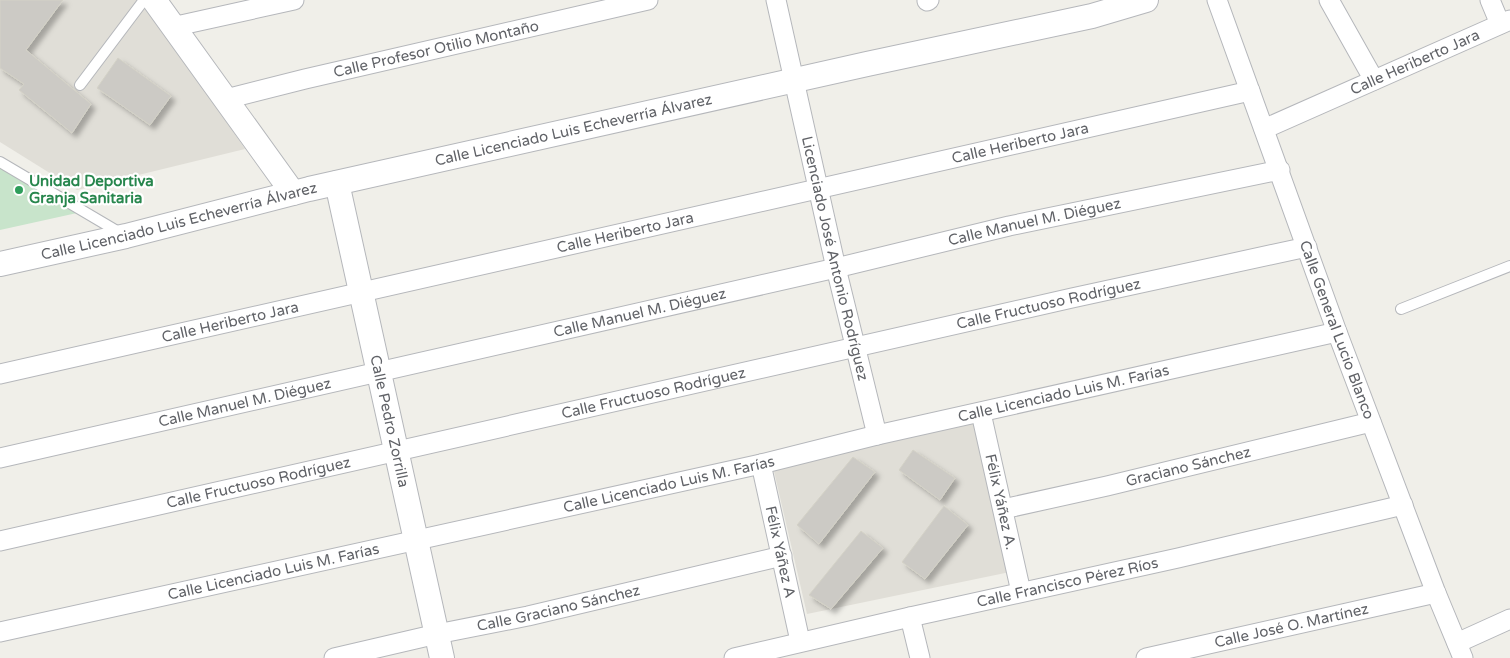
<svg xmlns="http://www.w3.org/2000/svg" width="1510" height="658" viewBox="0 0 1510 658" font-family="'Varela Round',sans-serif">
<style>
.education{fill:#e0ded7}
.green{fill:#c8e4cb}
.building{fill:#cccac5;stroke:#d4d2c7;filter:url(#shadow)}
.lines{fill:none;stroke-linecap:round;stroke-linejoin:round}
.service-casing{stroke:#b5b7bb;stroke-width:12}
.minor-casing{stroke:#b5b7bb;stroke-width:21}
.tertiary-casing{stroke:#b5b7bb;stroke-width:26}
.service{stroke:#fff;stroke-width:10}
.minor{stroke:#fff;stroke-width:19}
.tertiary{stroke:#fff;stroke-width:24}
.leisure-dot{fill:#2e9e5b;stroke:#fff;stroke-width:2}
.labels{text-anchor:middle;stroke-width:4.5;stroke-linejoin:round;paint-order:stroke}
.street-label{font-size:15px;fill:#606267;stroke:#fff}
.leisure-label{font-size:15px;font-weight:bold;fill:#27864d;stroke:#fff;text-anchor:start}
</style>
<defs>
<filter id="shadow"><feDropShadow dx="4.5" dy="4.5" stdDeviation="2.5" flood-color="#0004"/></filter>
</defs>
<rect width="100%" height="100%" fill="#f0efe9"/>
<!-- education -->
<g class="education">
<path d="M0,0h144l101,149 -168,41 -77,-48z"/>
<path d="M975,418l35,154 -203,42 -34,-147z"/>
</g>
<!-- green -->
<path class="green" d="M0,167l77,46 -77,17z"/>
<!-- building -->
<g class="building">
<path d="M0,0h63l-37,50 65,54 -19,29 -53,-43 5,-6 -24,-16z"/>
<path d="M118,58l53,38 -21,29 -53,-37z"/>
<path d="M913,450l42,28 -15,22 -41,-30z"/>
<path d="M853,457l22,15 -56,72 -22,-19z"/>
<path d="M944,506l24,19 -43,54 -23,-17z"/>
<path d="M861,531l22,17 -52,61 -22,-14z"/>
</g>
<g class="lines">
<!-- service casing -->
<g class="service-casing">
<g id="service">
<path d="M80,85l64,-85"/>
<path d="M0,162l122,72"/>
<path d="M1401,309l109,-43"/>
</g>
</g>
<!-- minor casing -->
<g class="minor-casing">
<g id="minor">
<path id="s1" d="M776,0l60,268 41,167"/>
<path id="s2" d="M1217,0l120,332 99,261 27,65"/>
<path d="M1329,0l45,80"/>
<path d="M1490,0l10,24"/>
<path d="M927,1l2,-1"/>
<path d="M172,27l122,-27"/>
<path id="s3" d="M226,99l79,-20 343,-79"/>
<path id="s4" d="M1264,129l246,-109"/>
<path id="s5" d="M0,374l1250,-283"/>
<path id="s6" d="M981,413l40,179"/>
<path id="s7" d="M0,458l836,-190 173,-42 271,-56"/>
<path id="s8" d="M761,464l39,177"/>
<path id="s9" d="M1003,509l104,-23 264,-64"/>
<path id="s10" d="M0,541l1072,-243 235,-51"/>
<path d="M910,617l10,41"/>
<path id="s11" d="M0,632l761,-168 116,-29 460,-103"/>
<path d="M1457,643l53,-24"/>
<path id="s12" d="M334,658l103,-24 91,-18 254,-60"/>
<path id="s13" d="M734,658l176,-41 268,-59 225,-53"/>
<path id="s14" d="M1146,658l290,-65"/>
</g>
</g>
<!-- tertiary casing -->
<g class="tertiary-casing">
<g id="tertiary">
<path d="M154,0l139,193"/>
<path id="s15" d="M337,183l105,475"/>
<path id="s16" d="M0,264l126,-28 183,-47 558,-125 225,-48 54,-16"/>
</g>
</g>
<!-- service -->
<use href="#service" class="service"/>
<!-- minor -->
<use href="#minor" class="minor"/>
<!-- tertiary -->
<use href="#tertiary" class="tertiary"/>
</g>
<!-- markers -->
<circle class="leisure-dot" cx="19" cy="190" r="5"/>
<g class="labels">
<!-- street labels -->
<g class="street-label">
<text dy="5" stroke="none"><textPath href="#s3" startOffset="216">Calle Profesor Otilio Montaño</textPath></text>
<text dy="5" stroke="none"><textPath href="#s4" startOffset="165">Calle Heriberto Jara</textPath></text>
<text dy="5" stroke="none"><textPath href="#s16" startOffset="589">Calle Licenciado Luis Echeverría Álvarez</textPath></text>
<text dy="5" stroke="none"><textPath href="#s5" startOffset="1046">Calle Heriberto Jara</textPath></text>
<text dy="5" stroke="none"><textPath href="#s16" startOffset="184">Calle Licenciado Luis Echeverría Álvarez</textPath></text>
<text dy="5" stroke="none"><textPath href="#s7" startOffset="1061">Calle Manuel M. Diéguez</textPath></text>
<text dy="5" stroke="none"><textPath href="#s5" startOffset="641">Calle Heriberto Jara</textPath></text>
<text dy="5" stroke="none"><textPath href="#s1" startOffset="265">Licenciado José Antonio Rodríguez</textPath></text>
<text dy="5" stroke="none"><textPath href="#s10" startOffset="1075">Calle Fructuoso Rodríguez</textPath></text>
<text dy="5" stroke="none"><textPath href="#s7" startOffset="656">Calle Manuel M. Diéguez</textPath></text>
<text dy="5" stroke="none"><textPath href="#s5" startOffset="236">Calle Heriberto Jara</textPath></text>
<text dy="5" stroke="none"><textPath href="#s2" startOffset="351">Calle General Lucio Blanco</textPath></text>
<text dy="5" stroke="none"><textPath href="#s10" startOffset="670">Calle Fructuoso Rodríguez</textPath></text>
<text dy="5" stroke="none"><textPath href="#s11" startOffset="1090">Calle Licenciado Luis M. Farías</textPath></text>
<text dy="5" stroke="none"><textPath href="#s7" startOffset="251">Calle Manuel M. Diéguez</textPath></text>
<text dy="5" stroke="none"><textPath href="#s15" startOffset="244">Calle Pedro Zorrilla</textPath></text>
<text dy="5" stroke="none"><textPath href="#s9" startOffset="190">Graciano Sánchez</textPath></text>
<text dy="5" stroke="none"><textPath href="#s10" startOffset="265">Calle Fructuoso Rodríguez</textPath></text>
<text dy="5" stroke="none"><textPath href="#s11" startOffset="685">Calle Licenciado Luis M. Farías</textPath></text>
<text dy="5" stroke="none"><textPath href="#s6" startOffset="91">Félix Yáñez A.</textPath></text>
<text dy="5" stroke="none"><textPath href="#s8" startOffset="90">Félix Yáñez A</textPath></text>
<text dy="5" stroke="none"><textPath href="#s11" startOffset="280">Calle Licenciado Luis M. Farías</textPath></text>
<text dy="5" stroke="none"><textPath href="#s13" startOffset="342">Calle Francisco Pérez Ríos</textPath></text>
<text dy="5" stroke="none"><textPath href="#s12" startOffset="230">Calle Graciano Sánchez</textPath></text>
<text dy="5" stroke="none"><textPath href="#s14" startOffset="149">Calle José O. Martínez</textPath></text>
</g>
<!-- leisure labels -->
<g class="leisure-label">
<text x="29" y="186">Unidad Deportiva<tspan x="29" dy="17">Granja Sanitaria</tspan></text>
</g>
</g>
</svg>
